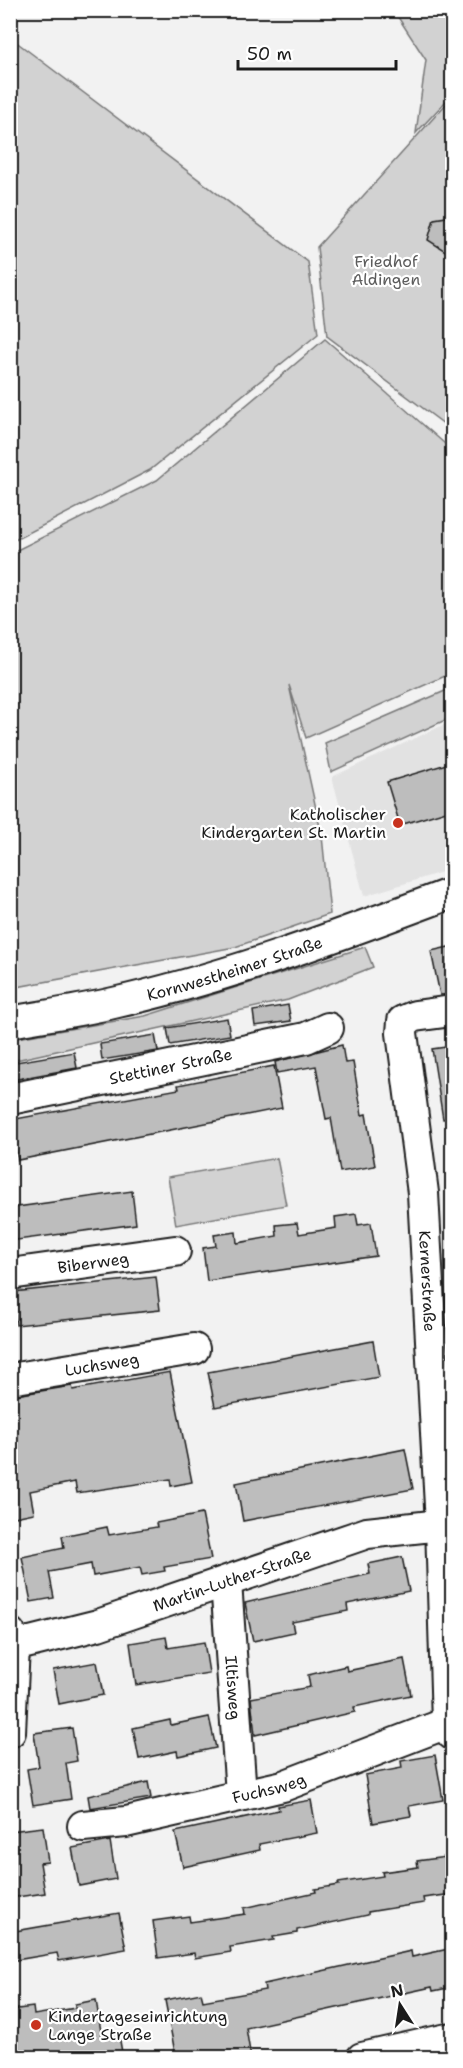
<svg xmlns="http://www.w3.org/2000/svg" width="463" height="2068" viewBox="0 0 463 2068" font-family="'Shantell Sans',sans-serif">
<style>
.built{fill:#e2e2e2}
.green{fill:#d2d2d2;stroke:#777;stroke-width:1.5}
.building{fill:#bdbdbd;stroke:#1c1c1c;stroke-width:1.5}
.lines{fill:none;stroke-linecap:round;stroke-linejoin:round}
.minor-casing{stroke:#1c1c1c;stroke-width:34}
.minor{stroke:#fff;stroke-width:30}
.poi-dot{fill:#c8321e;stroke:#fff;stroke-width:2}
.labels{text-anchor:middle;stroke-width:4.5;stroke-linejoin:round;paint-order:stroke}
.park-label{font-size:16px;fill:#5c5c5c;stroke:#fff}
.poi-label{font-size:16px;fill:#1c1c1c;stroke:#fff;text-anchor:end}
.street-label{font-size:16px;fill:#1c1c1c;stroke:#fff}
</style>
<rect width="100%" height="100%" fill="#f2f2f2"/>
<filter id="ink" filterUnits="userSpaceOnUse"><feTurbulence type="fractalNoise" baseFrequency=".0167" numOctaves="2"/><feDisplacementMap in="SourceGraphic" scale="12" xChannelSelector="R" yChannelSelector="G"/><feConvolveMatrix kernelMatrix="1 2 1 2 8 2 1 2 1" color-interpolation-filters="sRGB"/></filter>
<g filter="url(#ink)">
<!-- built -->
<path class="built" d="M452,721v148l-88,27 -32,-119z"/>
<!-- green -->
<g class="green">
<path d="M385,11h57l10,5v90l-6,-5 -30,32 10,-73 -28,-43z"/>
<path d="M11,38l297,224 10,72 -168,136 -139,72z"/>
<path d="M447,103l5,4v323l-125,-94 -10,-89z"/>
<path d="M325,339l127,111v223l-146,65 -17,-53 33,151 8,78 -95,33 -224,41v-435l146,-73z"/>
<path d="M452,688v29l-121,55 -6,-29z"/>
<path d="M365,947l8,20 -85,33 -277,61v-22l134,-23z"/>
<path d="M277,1158l9,47 -110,20 -8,-48z"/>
</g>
<!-- building -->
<g class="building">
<path d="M453,216v40l-25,-16 6,-21z"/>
<path d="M453,762v47l-53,16 -13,-43z"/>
<path d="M453,946v48l-13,1 -9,-44z"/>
<path d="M288,1005l3,16 -36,5 -2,-15z"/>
<path d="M227,1018l3,17 -60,10 -3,-17z"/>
<path d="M155,1035l3,16 -56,9 -2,-16z"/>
<path d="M342,1045l3,18 8,-1 9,53 4,-1 9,52 -35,6 -9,-54 -5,1 -10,-53 -39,7 -2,-11z"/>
<path d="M453,1046v72l-10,1 -11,-70z"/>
<path d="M74,1052l3,16 -65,12 -2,-17z"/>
<path d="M274,1066l8,42 -264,52 -8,-40 169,-31 -1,-4z"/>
<path d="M132,1191l4,33 -126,17v-33z"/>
<path d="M356,1214l2,11 13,-2 5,33 -169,25 -4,-33 13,-2 -2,-11 22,-3 1,11 40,-7 -1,-11 21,-2 2,11 18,-3 19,-3 -1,-11z"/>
<path d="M156,1277l4,33 -144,15 -3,-33z"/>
<path d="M373,1341l6,36 -164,30 -7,-35z"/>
<path d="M170,1372l22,110 -21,4 -1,-7 -93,14 -2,-11 -45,9 4,22 -24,5v-47l6,-1 -6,-33v-41l62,-10 1,4z"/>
<path d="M405,1449l8,40 -170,32 -7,-38z"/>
<path d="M202,1514l9,45 -47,8 1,4 -23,4 -2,-8 -47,9 -2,-12 -42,8 5,26 -23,4 -9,-45 42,-9 -2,-12 45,-9 2,8 48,-8 -1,-4z"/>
<path d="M402,1557l7,34 -62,13 1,7 -56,11 2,10 -41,9 -8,-38 125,-29 -2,-10z"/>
<path d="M166,1637l2,11 36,-6 5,31 -73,12 -6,-42z"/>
<path d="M404,1659l7,36 -57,12 1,5 -100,23 -4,-37 59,-11 -2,-12 38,-9 1,5z"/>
<path d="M97,1662l6,33 -44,9 -6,-34z"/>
<path d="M209,1717l7,31 -38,8 -1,-5 -38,8 -6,-31 37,-8 1,5z"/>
<path d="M72,1728l5,33 -11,2 5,36 -38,6 -6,-36 12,-2 -5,-34z"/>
<path d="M435,1755l8,45 -34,6 2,10 -38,7 -8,-48 37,-7 -1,-7z"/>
<path d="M148,1782l3,16 -61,10 -2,-12z"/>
<path d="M311,1800l6,33 -58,11 1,6 -77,17 -8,-35 104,-22 -1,-4z"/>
<path d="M43,1827l5,35 -8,1 5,30 -35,5v-67z"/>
<path d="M110,1841l6,38 -37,7 -7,-38z"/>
<path d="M453,1856v38l-30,4 1,5 -56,9v3l-71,15v3l-24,4 1,3 -44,7 1,5 -36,6 -1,-5 -36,5 -5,-37 36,-5 1,6 55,-8 -1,-6 72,-16 -1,-3 24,-4 -1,-2 45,-7 -1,-4 36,-5 -1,-6z"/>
<path d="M119,1913l7,36 -67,12 -2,-8 -47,8v-29z"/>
<path d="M453,1948v39l-20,4 -1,-4 -186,41 5,30h-75l-11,-58 36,-7 2,8 62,-11 -1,-6 147,-33 1,6z"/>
<path d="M96,2000l6,38 17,-3 4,23h-113v-48l23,-3 1,8 41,-7v-4z"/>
</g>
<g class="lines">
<!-- minor casing -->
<g class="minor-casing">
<g id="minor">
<path id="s1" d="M452,1011l-37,5 -12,5 -1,12 21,160 18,332 6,198 5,11"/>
<path id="s2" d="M10,1022c33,-6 67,-11 99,-18 118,-26 231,-69 343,-111"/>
<path id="s3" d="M10,1099l296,-61 22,-10"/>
<path id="s4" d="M10,1274l165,-23"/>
<path id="s5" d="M10,1379l184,-30"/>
<path id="s6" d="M226,1582l15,212"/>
<path d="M10,1633l4,13 -4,86"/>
<path id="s7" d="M14,1646l84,-21 269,-92 74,-8 11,3"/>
<path id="s8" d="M83,1826l43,-4 157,-36 164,-63"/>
<path d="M362,2058l90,-20"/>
</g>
</g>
<!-- minor -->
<use href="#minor" class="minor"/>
</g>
</g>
<!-- markers -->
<g class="poi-dot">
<circle cx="398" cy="823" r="6"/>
<circle cx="36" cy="2025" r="6"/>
</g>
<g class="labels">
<!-- park labels -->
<g class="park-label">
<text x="386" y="267">Friedhof<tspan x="386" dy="18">Aldingen</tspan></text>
</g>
<!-- poi labels -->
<g class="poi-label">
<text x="386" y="820">Katholischer<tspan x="386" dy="18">Kindergarten St. Martin</tspan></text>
<text x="48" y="2022" text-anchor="start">Kindertageseinrichtung<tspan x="48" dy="18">Lange Straße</tspan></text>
</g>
<!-- street labels -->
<g class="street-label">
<text dy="6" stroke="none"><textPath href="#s2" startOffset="231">Kornwestheimer Straße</textPath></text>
<text dy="6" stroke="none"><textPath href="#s3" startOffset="164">Stettiner Straße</textPath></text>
<text dy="6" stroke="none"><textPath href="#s4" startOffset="84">Biberweg</textPath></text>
<text dy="6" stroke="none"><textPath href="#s1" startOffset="312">Kernerstraße</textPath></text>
<text dy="6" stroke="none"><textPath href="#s5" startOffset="93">Luchsweg</textPath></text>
<text dy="6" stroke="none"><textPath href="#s7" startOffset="228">Martin-Luther-Straße</textPath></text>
<text dy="6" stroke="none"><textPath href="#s6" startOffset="106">Iltisweg</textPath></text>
<text dy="6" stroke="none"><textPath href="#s8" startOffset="190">Fuchsweg</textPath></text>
</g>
</g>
<!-- margin -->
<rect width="463" height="2068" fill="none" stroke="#fff" stroke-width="36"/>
<rect x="18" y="18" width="427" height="2032" fill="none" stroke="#1c1c1c" stroke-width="2" filter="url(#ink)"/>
<!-- north arrow -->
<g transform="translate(400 2005) rotate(348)" stroke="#ffffff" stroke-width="4.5" paint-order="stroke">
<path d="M0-4.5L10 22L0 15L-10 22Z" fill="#1c1c1c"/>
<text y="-9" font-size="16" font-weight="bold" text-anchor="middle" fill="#1c1c1c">N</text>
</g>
<!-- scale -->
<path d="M238 60v9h158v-9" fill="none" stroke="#1c1c1c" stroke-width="3"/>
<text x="247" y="60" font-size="18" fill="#1c1c1c" stroke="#ffffff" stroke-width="4.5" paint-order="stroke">50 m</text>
</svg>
